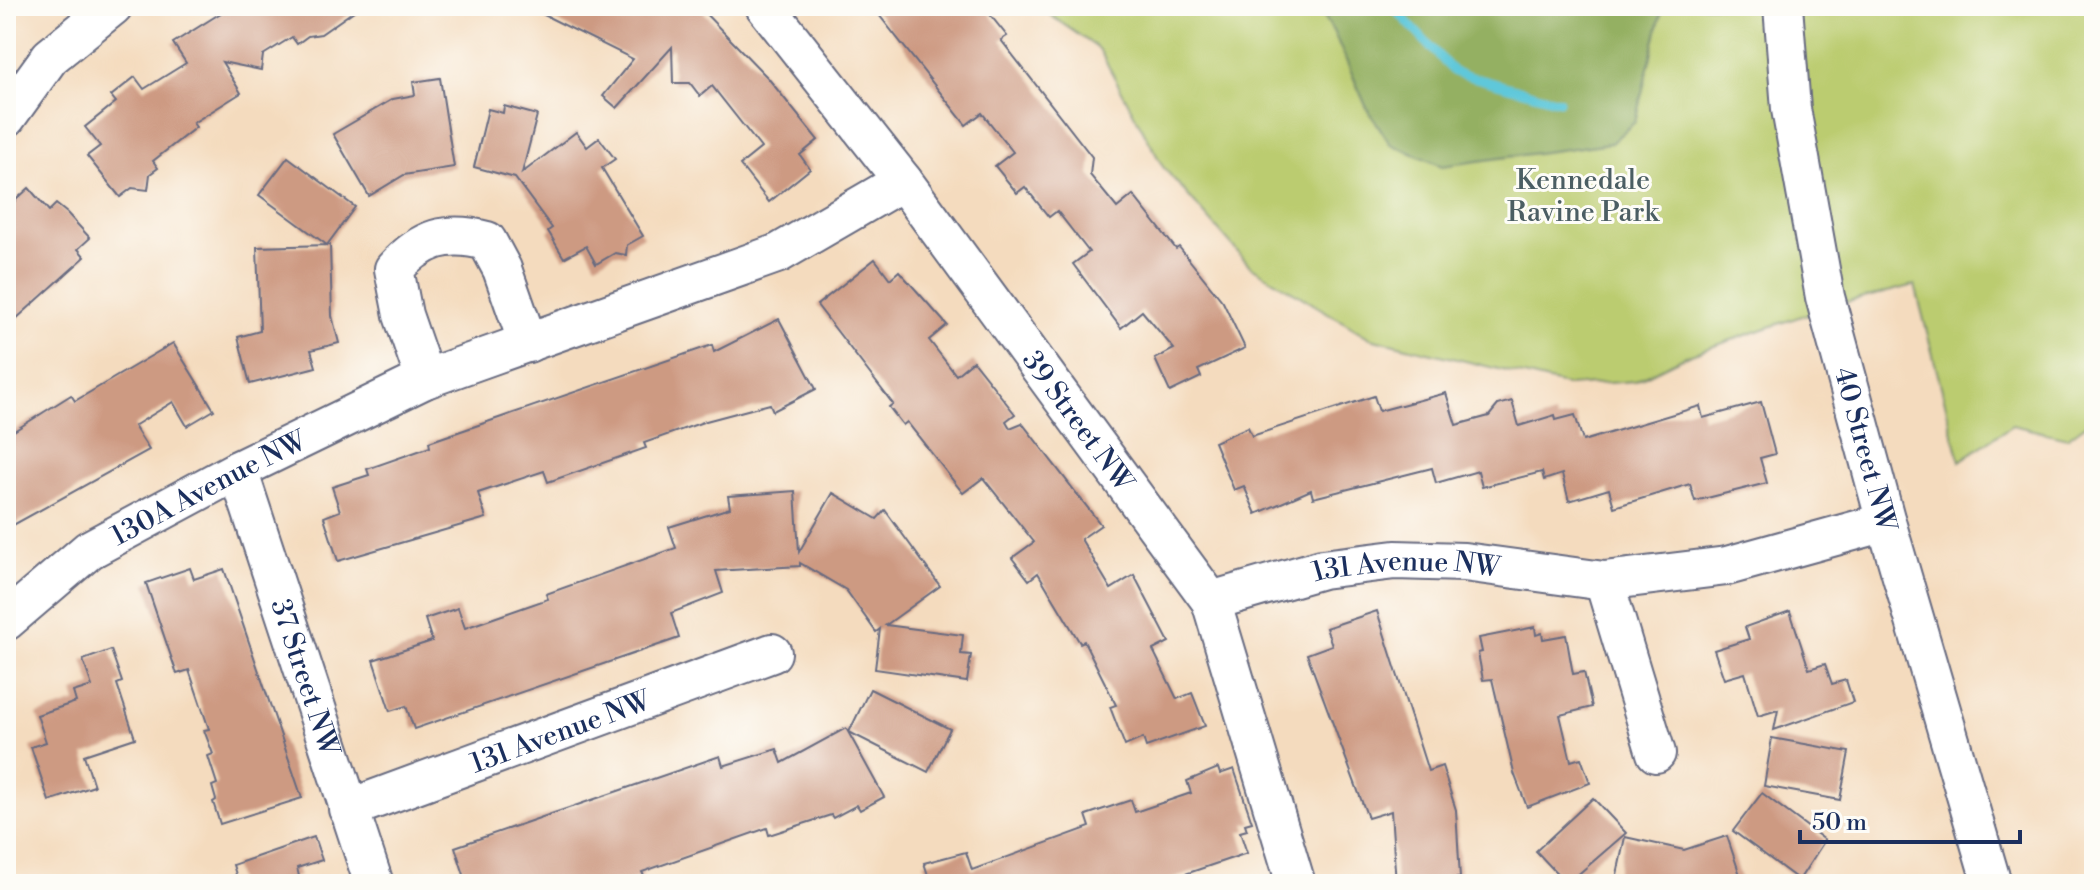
<svg xmlns="http://www.w3.org/2000/svg" width="2100" height="890" viewBox="0 0 2100 890" font-family="'Libre Bodoni',serif">
<style>
.green{fill:#bbcc6f;stroke:#6b7e66;stroke-width:2}
.forest{fill:#94b062;stroke:#587060;stroke-width:2}
.lines{fill:none;stroke-linecap:round;stroke-linejoin:round}
.stream{stroke:#5fc8da;stroke-width:9}
.building{fill:#cd9a82}
.minor-casing{stroke:#676b80;stroke-width:42}
.minor{stroke:#fff;stroke-width:38}
.labels{text-anchor:middle;stroke-width:6;stroke-linejoin:round;paint-order:stroke}
.park-label{font-size:28px;fill:#4b5e63;stroke:#fdfcf7}
.street-label{font-size:28px;fill:#1b2f5e;stroke:#fdfcf7}
</style>
<rect width="100%" height="100%" fill="#fdfcf7"/>
<filter id="ink" filterUnits="userSpaceOnUse"><feTurbulence type="fractalNoise" baseFrequency=".0125" numOctaves="2"/><feDisplacementMap in="SourceGraphic" scale="16" xChannelSelector="R" yChannelSelector="G"/><feConvolveMatrix kernelMatrix="1 2 1 2 8 2 1 2 1" color-interpolation-filters="sRGB"/></filter>
<filter id="wash" filterUnits="userSpaceOnUse"><feTurbulence type="fractalNoise" baseFrequency=".006" numOctaves="4" result="noise"/><feDisplacementMap in="SourceGraphic" scale="32" xChannelSelector="R" yChannelSelector="G"/><feGaussianBlur stdDeviation="1.8" result="paint"/><feColorMatrix in="noise" values="0 0 0 0 0 0 0 0 0 0 0 0 0 0 0 0 0 1.4 0 .05"/><feComposite in="paint" operator="in"/></filter>
<g filter="url(#wash)">
<rect width="100%" height="100%" fill="#f4dbbe"/>
<!-- green -->
<path class="green" d="M1037,6h1057v412l-27,20 -55,-13 -52,36 -45,-176 -87,22 -140,48 -53,26 -66,5 -199,-48 -120,-72 -87,-99 -64,-118z"/>
<!-- forest -->
<path class="forest" d="M1318,6h345l-28,116 -24,21 -169,23 -52,-22 -24,-38 -32,-73z"/>
<g class="lines">
<!-- stream -->
<path class="stream" d="M1392,6l62,66 105,29"/>
</g>
<g id="blocks">
<!-- building -->
<g class="building">
<path d="M232,6h129l-40,28 -13,2 -11,8 -5,-7 -29,18 -2,15 -39,-8 19,31 -48,30 3,4 -43,34 5,7 -8,6 -2,16 -16,-2 -12,9 -33,-41 13,-10 -15,-19 31,-25 -5,-6 24,-19 9,12 42,-26 -13,-20z"/>
<path d="M526,6h172l70,72 50,62 -18,15 10,14 -41,33 -29,-37 21,-17 -49,-62 -12,10 -10,-13h-17l-1,-36 -55,61 -14,-12 30,-37z"/>
<path d="M872,6h111l24,30 -6,4 91,117 -2,18 27,33 16,-13 43,54 3,-2 44,55 22,46 -47,22 3,7 -31,15 -15,-33 19,-10 -32,-38 -21,17 -48,-64 16,-12 -32,-41 -8,6 -24,-30 -8,6 -22,-27 18,-14 -31,-39 -16,12z"/>
<path d="M440,78l14,89 -50,8 -35,21 -36,-62 60,-35 22,-4 -2,-13z"/>
<path d="M504,106l33,9 -15,58 54,-41 11,15 12,-9 16,21 -13,9 41,68 -16,9 -1,10 -11,-2 -19,11 -10,-18 -22,12 -16,-27 4,-3 -37,-50 -41,-11 14,-58 15,4z"/>
<path d="M288,157l67,50 -28,38h3l2,71 7,27 -28,7 5,17 -66,17 -12,-47 22,-6 -3,-84 70,-2 -68,-50z"/>
<path d="M29,188l20,23 7,-7 11,9 23,25 -12,11 7,8 -79,71v-119z"/>
<path d="M875,259l15,20 9,-8 48,54 -18,15 27,35 17,-14 42,53 -9,7 4,7 12,-5 79,102 -20,14 30,50 23,-14 35,67 -16,8 24,49 15,-6 13,33 -59,21 -3,-9 -18,8 -15,-39 6,-2 -32,-64 -4,2 -42,-70 -9,7 -17,-22 22,-16 -51,-64 -20,15 -56,-71 -4,3 -14,-18 4,-3 -76,-99z"/>
<path d="M779,319l37,70 -43,22 -3,-7 -64,17 -62,22 2,5 -98,34 -4,-11 -66,22 8,25 -148,43 -14,-44 16,-6 -8,-24 37,-12 -2,-6 63,-22 -1,-5 283,-97 2,7z"/>
<path d="M173,343l41,67 -27,16 -14,-24 -39,24 15,24 -143,79v-93l65,-41 4,6z"/>
<path d="M1446,393l10,32 33,-9 9,-11 14,-4 7,25 36,-11 1,5 19,-5 8,26 117,-35 3,12 58,-16 14,52 -15,4 7,25 -72,18 -5,-17 -76,23 -5,-18 -40,12 -7,-27 -18,6 -2,-8 -60,15 -4,-16 -42,12 -4,-15 -119,30 -2,-8 -55,24 -12,-28 -10,4 -20,-48 34,-15 4,9 122,-40 5,15z"/>
<path d="M795,491l4,61 34,-59 44,26 8,-9 55,76 -54,39 77,10 -2,19 10,1 -4,27 -92,-13 5,-40 -4,3 -30,-42 -46,-27v3l-84,5 7,22 -52,20 8,25 -265,91 -8,-23 -16,5 -17,-51 59,-19 -7,-22 33,-11 7,20 83,-29 -2,-5 130,-46 -7,-21 61,-19 -2,-12z"/>
<path d="M190,568l4,11 30,-10 78,229 -82,26 -7,-22 3,-2 -4,-14 5,-2 -9,-28 5,-2 -9,-24 5,-1 -20,-59 -12,4 -31,-91z"/>
<path d="M1377,611l51,160 14,-5 14,44 4,68h-3v6h-61l-5,-73 -23,7 -61,-164 25,-9 -6,-17z"/>
<path d="M1790,611l19,58 16,-5 7,20 14,-4 7,22 -79,28 4,-20 -20,6 -13,-43 -21,6 -10,-29 35,-11 -4,-12z"/>
<path d="M1535,627l1,8 6,-2 1,6 23,-4 7,39 11,-2 8,35 -32,8 11,46 10,-3 9,25 -63,24 -13,-34 -22,-94 -9,1 -5,-27 4,-1 -3,-14z"/>
<path d="M111,650l11,32 -5,2 18,54 -51,17 10,31 -45,15 -18,-54 15,-5 -9,-27 39,-13 -3,-10 19,-6 -9,-26z"/>
<path d="M870,689l80,40 -22,43 -79,-40z"/>
<path d="M846,728l38,69 -24,13 -3,-5 -24,13 -2,-3 -62,20 -2,-7 -125,44 2,4 -23,8h-154l-12,-37 265,-91 3,10 54,-17 5,14z"/>
<path d="M1772,738l77,14 -9,48 -76,-14z"/>
<path d="M1218,768l2,6 14,-5 18,53 -7,2 2,6 -7,2 7,21 -91,31h-225l-7,-21 42,-11 6,18 118,-43 -4,-12 45,-15 4,12 56,-19 -4,-12z"/>
<path d="M1762,793l63,47 -26,40 -66,-49z"/>
<path d="M1593,798l33,35 -59,51 -31,-33z"/>
<path d="M1727,836l16,48h-128l10,-47 59,13z"/>
<path d="M314,837l8,23 -25,8 2,8 -9,3 2,5h-53l-6,-19z"/>
</g>
</g>
</g>
<g filter="url(#ink)">
<use href="#blocks" fill-opacity="0" stroke="#676b80" stroke-width="2"/>
<g class="lines">
<!-- minor casing -->
<g class="minor-casing">
<g id="minor">
<path id="s1" d="M765,6l138,175 308,420 85,283"/>
<path id="s2" d="M1783,6l8,103 34,188 61,225 106,362"/>
<path d="M6,118l44,-61 63,-51"/>
<path d="M425,379l-22,-64 -9,-46c28,-31 53,-39 93,-28l15,28 26,74"/>
<path id="s3" d="M238,470l136,414"/>
<path d="M1604,581l52,172"/>
<path id="s4" d="M1211,601l111,-32 73,-9 69,2 140,19 123,-15 159,-44"/>
<path id="s5" d="M6,621l83,-71 149,-80 187,-91 354,-126 124,-72"/>
<path id="s6" d="M348,809l424,-156"/>
</g>
</g>
<!-- minor -->
<use href="#minor" class="minor"/>
</g>
</g>
<g class="labels">
<!-- park labels -->
<g class="park-label">
<text x="1583" y="189">Kennedale<tspan x="1583" dy="32">Ravine Park</tspan></text>
</g>
<!-- street labels -->
<g class="street-label">
<text dy="10" stroke="none"><textPath href="#s1" startOffset="520">39 Street NW</textPath></text>
<text dy="10" stroke="none"><textPath href="#s2" startOffset="452">40 Street NW</textPath></text>
<text dy="10" stroke="none"><textPath href="#s5" startOffset="244">130A Avenue NW</textPath></text>
<text dy="10" stroke="none"><textPath href="#s4" startOffset="200">131 Avenue NW</textPath></text>
<text dy="10" stroke="none"><textPath href="#s3" startOffset="218">37 Street NW</textPath></text>
<text dy="10" stroke="none"><textPath href="#s6" startOffset="226">131 Avenue NW</textPath></text>
</g>
</g>
<!-- margin -->
<rect width="2100" height="890" fill="none" stroke="#fdfcf7" stroke-width="32"/>
<!-- scale -->
<path d="M1800 830v12h220v-12" fill="none" stroke="#1b2f5e" stroke-width="4"/>
<text x="1812" y="830" font-size="24" fill="#1b2f5e" stroke="#fdfcf7" stroke-width="6" paint-order="stroke">50 m</text>
</svg>
